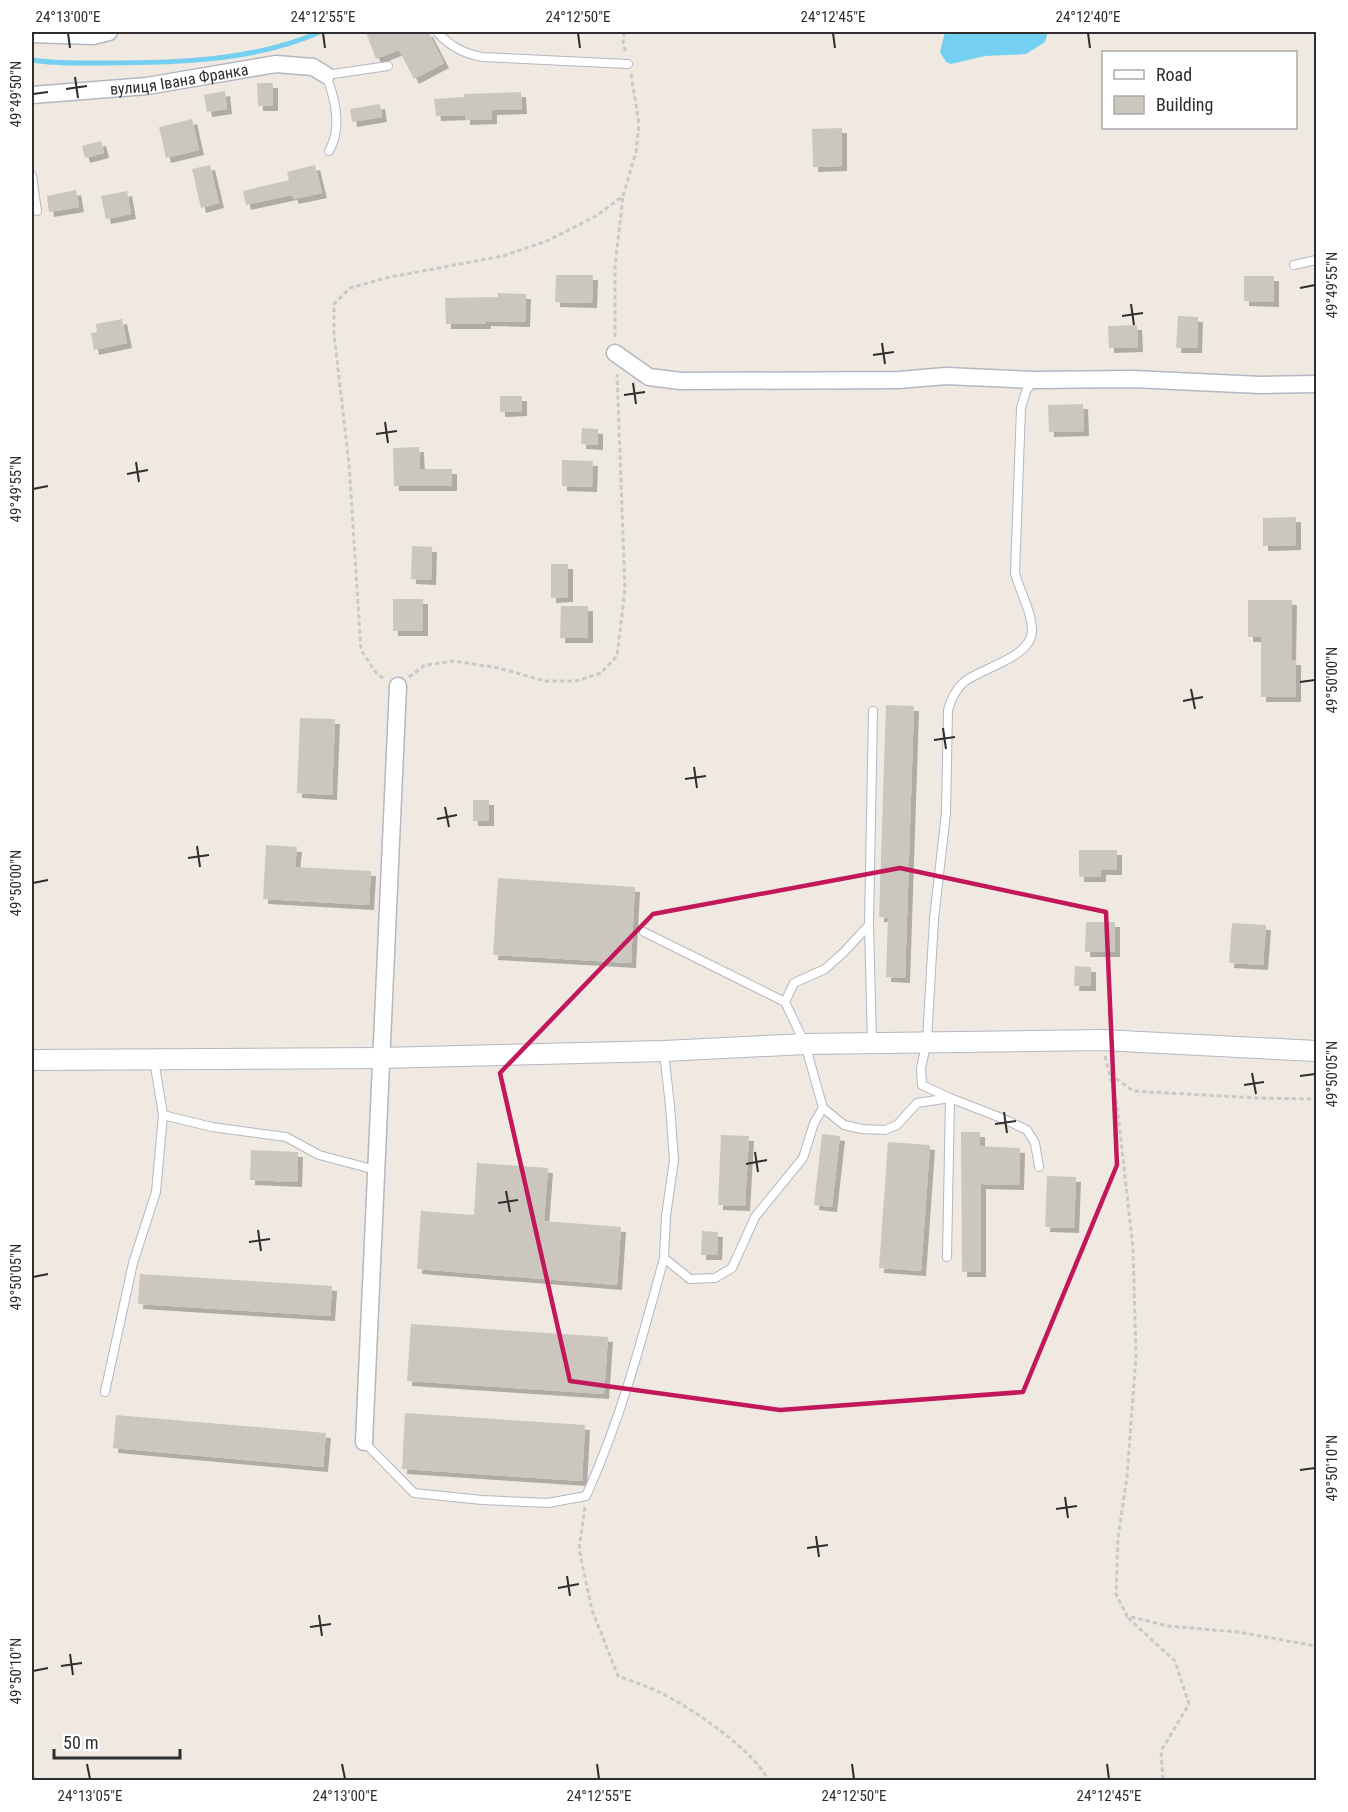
<svg xmlns="http://www.w3.org/2000/svg" width="1348" height="1812" viewBox="0 0 1348 1812" font-family="'Roboto Condensed',sans-serif">
<style>
.water{fill:#75cff0}
.lines{fill:none;stroke-linecap:round;stroke-linejoin:round}
.stream{stroke:#75cff0;stroke-width:5}
.building{fill:#cbc7bf;filter:url(#shadow)}
.service-casing{stroke:#b4b7c1;stroke-width:10}
.minor-casing{stroke:#b4b7c1;stroke-width:19}
.tertiary-casing{stroke:#b4b7c1;stroke-width:22}
.path{stroke:#c9c9c9;stroke-width:3;stroke-dasharray:4.5 3;stroke-linecap:butt}
.service{stroke:#fff;stroke-width:8}
.minor{stroke:#fff;stroke-width:16}
.tertiary{stroke:#fff;stroke-width:20}
.marked{fill:none;stroke:#c2185b;stroke-width:4.5;stroke-linejoin:round}
.ticks{fill:none;stroke:#2e2e2e;stroke-width:2}
.labels{text-anchor:middle;stroke-width:4.5;stroke-linejoin:round;paint-order:stroke}
.street-label{font-size:16px;fill:#2e2e2e;stroke:#fff}
.neatline{fill:none;stroke:#2e2e2e;stroke-width:2}
.ticks-label{font-size:15px;text-anchor:middle;fill:#2e2e2e}
</style>
<defs>
<filter id="shadow"><feDropShadow dx="5" dy="5" stdDeviation="0" flood-color="#0004"/></filter>
</defs>
<rect width="100%" height="100%" fill="#efe9e1"/>
<!-- water -->
<path class="water" d="M945,32h103l-3,10 -19,12 -41,2 -34,8 -5,-2 -6,-10z"/>
<g class="lines">
<!-- stream -->
<path class="stream" d="M32,60c24,4 48,3 73,3 71,0 149,-2 215,-31"/>
</g>
<!-- building -->
<g class="building">
<path d="M366,32h62l16,31 -30,16 -15,-29 -23,9z"/>
<path d="M257,83h16v23h-15z"/>
<path d="M225,91l2,18 -20,3 -3,-17z"/>
<path d="M521,92l1,17 -30,1v9l-27,1v-5l-29,1 -2,-17 30,-2v-3z"/>
<path d="M380,104l2,13 -30,5 -2,-13z"/>
<path d="M192,119l7,31 -33,8 -7,-31z"/>
<path d="M842,128v38l-29,1 -1,-38z"/>
<path d="M101,141l3,12 -19,5 -3,-12z"/>
<path d="M210,165l9,38 -18,5 -9,-39z"/>
<path d="M315,165l7,28 -28,6 -2,-4 -46,10 -3,-14 46,-11 -2,-8z"/>
<path d="M76,190l3,17 -30,5 -2,-16z"/>
<path d="M127,191l4,23 -25,5 -5,-23z"/>
<path d="M556,275h37l-1,28 -37,-1z"/>
<path d="M1244,276h30v26l-30,-1z"/>
<path d="M498,293l28,1 -1,28 -39,-1v3h-40l-1,-26 53,-1z"/>
<path d="M1178,316l20,1 -1,31h-21z"/>
<path d="M122,319l5,24 -33,7 -3,-17 6,-1 -1,-8z"/>
<path d="M1137,325l1,22 -29,1 -1,-22z"/>
<path d="M500,396h22v15l-22,1z"/>
<path d="M1083,404l1,27 -35,1 -1,-27z"/>
<path d="M582,428l16,1v16l-17,-1z"/>
<path d="M419,447l1,22h32v17h-58l-1,-38z"/>
<path d="M562,460l31,1 -1,26 -30,-1z"/>
<path d="M1296,517v28l-33,1v-28z"/>
<path d="M412,546l20,1 -1,33 -20,-1z"/>
<path d="M551,564h17v33l-17,1z"/>
<rect x="393" y="599" width="30" height="32"/>
<path d="M1248,600h44l-1,60h5v37h-35v-60h-13z"/>
<path d="M561,606h27v32h-28z"/>
<path d="M886,705l28,1 -9,272 -19,-1 2,-59 -9,-1z"/>
<path d="M300,718l35,1 -3,76 -35,-2z"/>
<rect x="473" y="800" width="16" height="21"/>
<path d="M266,845l31,2 -2,20 76,4 -2,34 -106,-6z"/>
<path d="M1079,850h38v20h-16v7h-22z"/>
<path d="M498,878l137,9 -4,76 -138,-8z"/>
<path d="M1086,922h29v30h-30z"/>
<path d="M1232,923l34,2 -3,40 -34,-2z"/>
<path d="M1075,966l16,1v19h-17z"/>
<path d="M961,1132h19v14l40,2 -1,37 -38,-1v88h-19z"/>
<path d="M822,1134l18,2 -8,71 -18,-2z"/>
<path d="M721,1135l28,1 -4,70 -27,-1z"/>
<path d="M888,1142l42,3 -9,126 -42,-3z"/>
<path d="M251,1150l47,2 -1,30 -47,-2z"/>
<path d="M477,1163l71,5 -4,53 77,6 -4,58 -200,-16 4,-58 53,4z"/>
<path d="M1047,1176l29,1 -2,51 -29,-1z"/>
<path d="M702,1231l16,1 -1,23h-16z"/>
<path d="M140,1274l192,12 -2,30 -192,-12z"/>
<path d="M411,1324l197,13 -4,57 -197,-13z"/>
<path d="M405,1413l180,12 -3,56 -180,-12z"/>
<path d="M116,1415l210,18 -3,34 -210,-19z"/>
</g>
<g class="lines">
<!-- service casing -->
<g class="service-casing">
<g id="service">
<path d="M438,33c13,14 25,20 44,24l146,7"/>
<path d="M329,151c14,-23 6,-53 -3,-76l62,-9"/>
<path d="M32,176l5,35"/>
<path d="M1294,265l22,-5"/>
<path d="M1034,380l-8,11 -5,17 -6,165c5,19 17,39 17,58 -1,27 -51,37 -68,51 -9,8 -13,17 -16,28l-2,103 -12,106 -7,122 -6,27 1,17 28,13 54,21 23,11 8,13 4,24"/>
<path d="M644,932l141,70 20,42 18,64 -9,15 -11,35 -48,59 -23,51 -17,10 -25,1 -26,-21 2,-42 8,-56 -4,-54 -6,-54"/>
<path d="M785,1002l9,-19 31,-14 19,-17 25,-27"/>
<path d="M872,1042l-3,-117 4,-214"/>
<path d="M823,1108l21,17 18,4 23,1 12,-5 20,-22 33,-5 -3,159"/>
<path d="M163,1115l49,12 74,10 33,18 57,15"/>
<path d="M105,1392l28,-129 23,-71 7,-77 -9,-55"/>
<path d="M364,1442l50,51 68,7 66,3 38,-7c35,-77 56,-157 78,-238"/>
</g>
</g>
<!-- minor casing -->
<g class="minor-casing">
<g id="minor">
<path d="M32,34l61,2 16,-4"/>
<path id="s1" d="M32,95l115,-9 129,-22 37,3 13,8"/>
<path d="M615,353l34,24 32,4 218,-1 47,-4 88,4 99,-1 127,6 56,-1"/>
<path d="M364,1442l34,-756"/>
</g>
</g>
<!-- tertiary casing -->
<g class="tertiary-casing">
<path id="tertiary" d="M32,1060l349,-2 283,-7 141,-7 297,-4 214,11"/>
</g>
<!-- path -->
<g class="path">
<path d="M624,32l-1,10 3,11"/>
<path d="M615,337v-70l8,-71"/>
<path d="M409,677l16,-12 29,-4 45,7 46,13h31l25,-8 16,-17 8,-67 -8,-215"/>
<path d="M383,678l-6,-4 -16,-24 -12,-186 -15,-130v-30l16,-16 35,-10 118,-22 44,-15 49,-25 27,-20 13,-44 3,-28 -8,-50"/>
<path d="M1105,1056l12,49 16,143 3,108 -9,121 -9,61 -2,56 11,22 41,10 70,6 78,14"/>
<path d="M1110,1074l23,17 125,7 58,1"/>
<path d="M585,1507l-6,42 13,61 26,66c13,5 26,9 39,15 32,15 96,58 111,89"/>
<path d="M1128,1618l47,43 14,43 -28,47 2,29"/>
<path d="M32,1776l5,4"/>
</g>
<!-- service -->
<use href="#service" class="service"/>
<!-- minor -->
<use href="#minor" class="minor"/>
<!-- tertiary -->
<use href="#tertiary" class="tertiary"/>
</g>
<!-- marked area -->
<path class="marked" d="M900,868l206,44 11,253 -94,227 -243,18 -210,-29 -70,-308 153,-159z"/>
<!-- ticks -->
<path class="ticks" d="M68,33l2,15M323,33l2,15M578,33l2,15M833,33l2,15M1088,33l2,15M75,77l3,21M66,89l21,-3M33,94l15,-2M1300,288l15,-3M1131,304l3,21M1122,316l21,-3M882,343l3,21M873,355l21,-3M633,383l3,21M624,395l21,-3M385,422l3,21M376,434l21,-3M136,462l3,20M127,474l21,-4M33,489l15,-3M1300,682l15,-2M1191,689l4,20M1183,701l20,-4M943,728l3,21M934,740l21,-3M694,767l3,21M685,779l21,-3M445,807l4,20M437,819l20,-4M197,846l3,21M188,858l21,-3M33,883l15,-3M1252,1073l4,21M1300,1076l15,-2M1244,1085l20,-3M1004,1112l3,21M995,1124l21,-3M755,1152l3,20M746,1164l21,-4M506,1191l4,21M498,1203l20,-3M258,1230l3,21M249,1242l21,-3M33,1277l15,-3M1300,1470l15,-2M1065,1497l3,21M1056,1509l21,-3M816,1536l3,21M807,1548l21,-3M567,1576l3,20M558,1588l21,-4M319,1615l3,21M310,1627l21,-3M70,1654l3,21M61,1666l21,-3M33,1671l15,-3M87,1764l3,15M342,1764l3,15M597,1764l2,15M852,1764l2,15M1107,1764l2,15"/>
<g class="labels">
<!-- street labels -->
<g class="street-label">
<text dy="6" stroke="none"><textPath href="#s1" startOffset="148">вулиця Івана Франка</textPath></text>
</g>
</g>
<!-- border -->
<rect width="1348" height="1812" fill="none" stroke="#ffffff" stroke-width="66"/>
<!-- legend -->
<rect x="1102" y="51" width="195" height="78" fill="#ffffff" stroke="#ababab" stroke-width="1.5"/>
<rect x="1114" y="70" width="30" height="9" fill="#ffffff" stroke="#ababab" stroke-width="1.5"/>
<text x="1156" y="81" font-size="18" fill="#2e2e2e">Road</text>
<rect x="1114" y="96" width="30" height="18" fill="#cbc7bf" stroke="#ababab" stroke-width="1.5"/>
<text x="1156" y="111" font-size="18" fill="#2e2e2e">Building</text>
<!-- scale -->
<path d="M54 1749v9h126v-9" fill="none" stroke="#2e2e2e" stroke-width="3"/>
<text x="63" y="1749" font-size="18" fill="#2e2e2e" stroke="#ffffff" stroke-width="4.5" paint-order="stroke">50 m</text>
<rect x="33" y="33" width="1282" height="1746" class="neatline"/>
<g class="ticks-label">
<text x="68" y="22">24°13'00"E</text>
<text x="323" y="22">24°12'55"E</text>
<text x="578" y="22">24°12'50"E</text>
<text x="833" y="22">24°12'45"E</text>
<text x="1088" y="22">24°12'40"E</text>
<text transform="translate(16 94) rotate(-90)" y="5">49°49'50"N</text>
<text transform="translate(1332 285) rotate(-90)" y="5">49°49'55"N</text>
<text transform="translate(16 489) rotate(-90)" y="5">49°49'55"N</text>
<text transform="translate(1332 680) rotate(-90)" y="5">49°50'00"N</text>
<text transform="translate(16 883) rotate(-90)" y="5">49°50'00"N</text>
<text transform="translate(1332 1074) rotate(-90)" y="5">49°50'05"N</text>
<text transform="translate(16 1277) rotate(-90)" y="5">49°50'05"N</text>
<text transform="translate(1332 1468) rotate(-90)" y="5">49°50'10"N</text>
<text transform="translate(16 1671) rotate(-90)" y="5">49°50'10"N</text>
<text x="90" y="1801">24°13'05"E</text>
<text x="345" y="1801">24°13'00"E</text>
<text x="599" y="1801">24°12'55"E</text>
<text x="854" y="1801">24°12'50"E</text>
<text x="1109" y="1801">24°12'45"E</text>
</g>
</svg>
